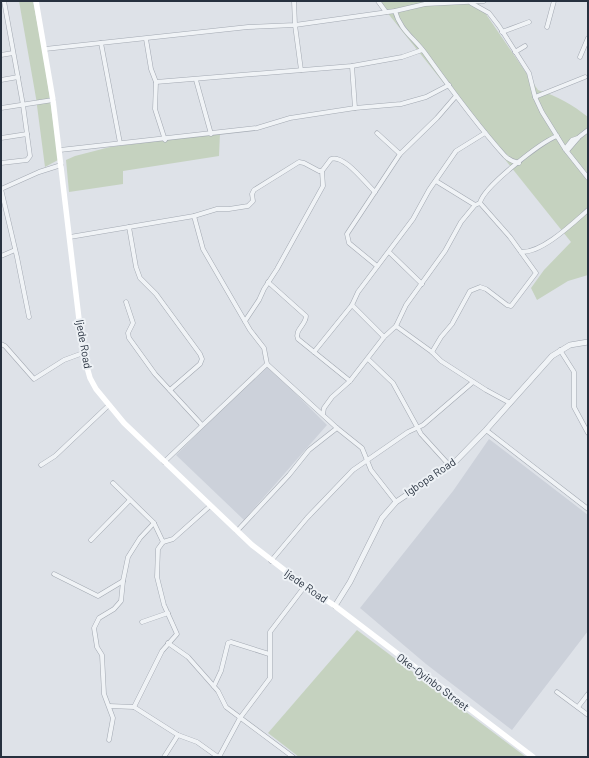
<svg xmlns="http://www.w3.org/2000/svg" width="589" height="758" viewBox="0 0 589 758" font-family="Barlow,sans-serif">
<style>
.built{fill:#ccd1da}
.green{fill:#c5d2bf}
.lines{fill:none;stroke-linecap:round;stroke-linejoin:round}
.minor-casing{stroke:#a3a9b2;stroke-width:5}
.tertiary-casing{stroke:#a3a9b2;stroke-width:6}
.minor{stroke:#f0f3f6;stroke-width:4}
.tertiary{stroke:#f0f3f6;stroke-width:5}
.secondary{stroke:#fff;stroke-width:5.5}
.labels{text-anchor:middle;stroke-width:4;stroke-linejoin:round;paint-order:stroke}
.street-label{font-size:11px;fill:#27313f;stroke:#edf1f5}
</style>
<rect width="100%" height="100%" fill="#dee2e8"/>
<!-- built -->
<g class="built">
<path d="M265,368h3l26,24 33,33 -83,95 -68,-65 75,-75z"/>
<path d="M489,439l99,76v116l-76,99 -86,-66 -66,-56 93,-117z"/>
</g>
<!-- green -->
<g class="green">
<path d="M19,1h14l11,57 14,98v4l-13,7 -9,-69z"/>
<path d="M378,1h99l61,89c19,6 35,15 50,27v158l-20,6 -31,19 -6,-12 13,-18 27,-28z"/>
<path d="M220,133l-1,23 -96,15v13l-54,8 -3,-32 9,-4 35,-9z"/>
<path d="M357,630l169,127h-227l-31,-24z"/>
</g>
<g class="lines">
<!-- minor casing -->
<g class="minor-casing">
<g id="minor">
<path d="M294,1l1,24 6,45"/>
<path d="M378,1l8,11"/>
<path d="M471,3l18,10 10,13 30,47 6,24 7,15 23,37 23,29"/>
<path d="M395,11c5,19 19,27 30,42 25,35 51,71 80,103 4,4 9,6 14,7"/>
<path d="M547,27l7,-26"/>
<path d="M502,32l27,-10"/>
<path d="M146,39l5,30 5,13 -1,27 10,31"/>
<path d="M101,43l19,100"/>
<path d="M45,49l203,-22 47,-2 100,-14 30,-7 59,-3"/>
<path d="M515,52l10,-6"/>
<path d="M1,55l12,-2"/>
<path d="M580,57l8,-19"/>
<path d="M352,66l3,42"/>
<path d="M1,80l17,-3"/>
<path d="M196,80l15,54"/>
<path d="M156,82l196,-16 50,-9 20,-7"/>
<path d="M535,97l50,-20"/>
<path d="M1,108l52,-8"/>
<path d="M377,133l23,21"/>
<path d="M1,138l26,-4"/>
<path d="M565,149l7,-9 6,-2"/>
<path d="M60,150l197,-22 33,-10 65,-10 46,-4 25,-7 23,-12"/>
<path d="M567,151l12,-14 9,-7"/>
<path d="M1,163l26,-3 3,-4 -7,-51 -19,-104"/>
<path d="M436,181l39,24"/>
<path d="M1,189l16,68 12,60"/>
<path d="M1,189l38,-17 22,-7"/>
<path d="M480,203c3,-16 61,-61 77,-67"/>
<path d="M194,216l9,33 47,81 14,18 3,16 70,64 25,20 9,22 25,32"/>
<path d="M129,227l7,40 4,11 16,16 44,60 2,5 -2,5 -30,26"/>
<path d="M70,237l124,-21 23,-7h12l19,-3 5,-5 -1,-7 2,-4 45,-28 5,1 15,8h3"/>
<path d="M389,252l33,32"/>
<path d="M521,252c21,1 51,-28 67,-42"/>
<path d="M1,256l14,-6"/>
<path d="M377,266l-28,-23 -2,-9 53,-80 37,-36 19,-22"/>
<path d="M268,282l38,34c0,9 -12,14 -8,23l52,42"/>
<path d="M126,302l7,21 -5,10 1,5 26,36 47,51"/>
<path d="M352,305l32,32"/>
<path d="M245,321l14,-21 5,-11 13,-20 46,-83 -1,-15 9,-12c13,-5 35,25 44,33"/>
<path d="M396,326l36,26 9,9 45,29 24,13"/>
<path d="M1,344l4,2 29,33 30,-19 19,-7"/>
<path d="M560,350l14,22v35l14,26"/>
<path d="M314,352l38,-47 6,-13 55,-73 16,-29 27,-39 29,-18"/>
<path d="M432,352l9,-15 11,-13 18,-33 10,-4 6,2 21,16 4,1 25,-33 -26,-36 -30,-34"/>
<path d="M368,359l25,24 28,51 29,32"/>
<path d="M323,414l1,-6 8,-11 18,-16 34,-44 12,-11 10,-21 39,-54 16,-29 14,-17 5,-2"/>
<path d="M486,430l102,79"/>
<path d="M164,462l103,-98"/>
<path d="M41,465l14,-9 54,-51"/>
<path d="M113,483l41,40 9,19 10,-3 37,-33"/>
<path d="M237,531l52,-56 20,-25 28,-22"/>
<path d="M91,540l39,-40"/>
<path d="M271,561l36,-43 46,-48 55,-38 15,-7 50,-43"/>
<path d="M54,574l44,22 25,-15"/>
<path d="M142,622l26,-9"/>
<path d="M168,643l20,14 30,34 8,16 67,50"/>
<path d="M214,686l7,-15 7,-28 3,-1 38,12"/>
<path d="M557,692l31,23"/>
<path d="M109,706l25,1 44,28 19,7 21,15"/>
<path d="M134,707l28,-56 15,-17 -13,-29 -7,-28 1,-28 5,-7"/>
<path d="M578,707l10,-13"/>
<path d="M109,740l4,-22 -9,-24 -2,-39 -5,-8 -3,-19 5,-10 15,-9 7,-8 2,-20 5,-24 12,-19 14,-15"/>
<path d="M164,757l14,-22"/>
<path d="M219,757l21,-39 30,-40v-46l35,-46"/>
</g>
</g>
<!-- tertiary casing -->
<g class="tertiary-casing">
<path id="tertiary" d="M335,606l15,-24 32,-64 14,-16 58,-39 32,-33 66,-74 18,-11 18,-3"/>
</g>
<!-- minor -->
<use href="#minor" class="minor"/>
<!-- tertiary -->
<use href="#tertiary" class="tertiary"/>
<!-- secondary -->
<path class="secondary" d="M36,1l17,99 30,253 7,25 6,11 28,34 128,122 53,41 30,20 198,151"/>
</g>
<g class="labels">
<!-- street labels -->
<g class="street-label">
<text transform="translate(84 344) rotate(80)" y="4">Ijede Road</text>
<text transform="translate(430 477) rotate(-34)" y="4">Igbopa Road</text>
<text transform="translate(306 586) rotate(35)" y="4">Ijede Road</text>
<text transform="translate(433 682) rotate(37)" y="4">Oke-Oyinbo Street</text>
</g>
</g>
<!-- border -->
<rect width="589" height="758" fill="none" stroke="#27313f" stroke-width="4"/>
</svg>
